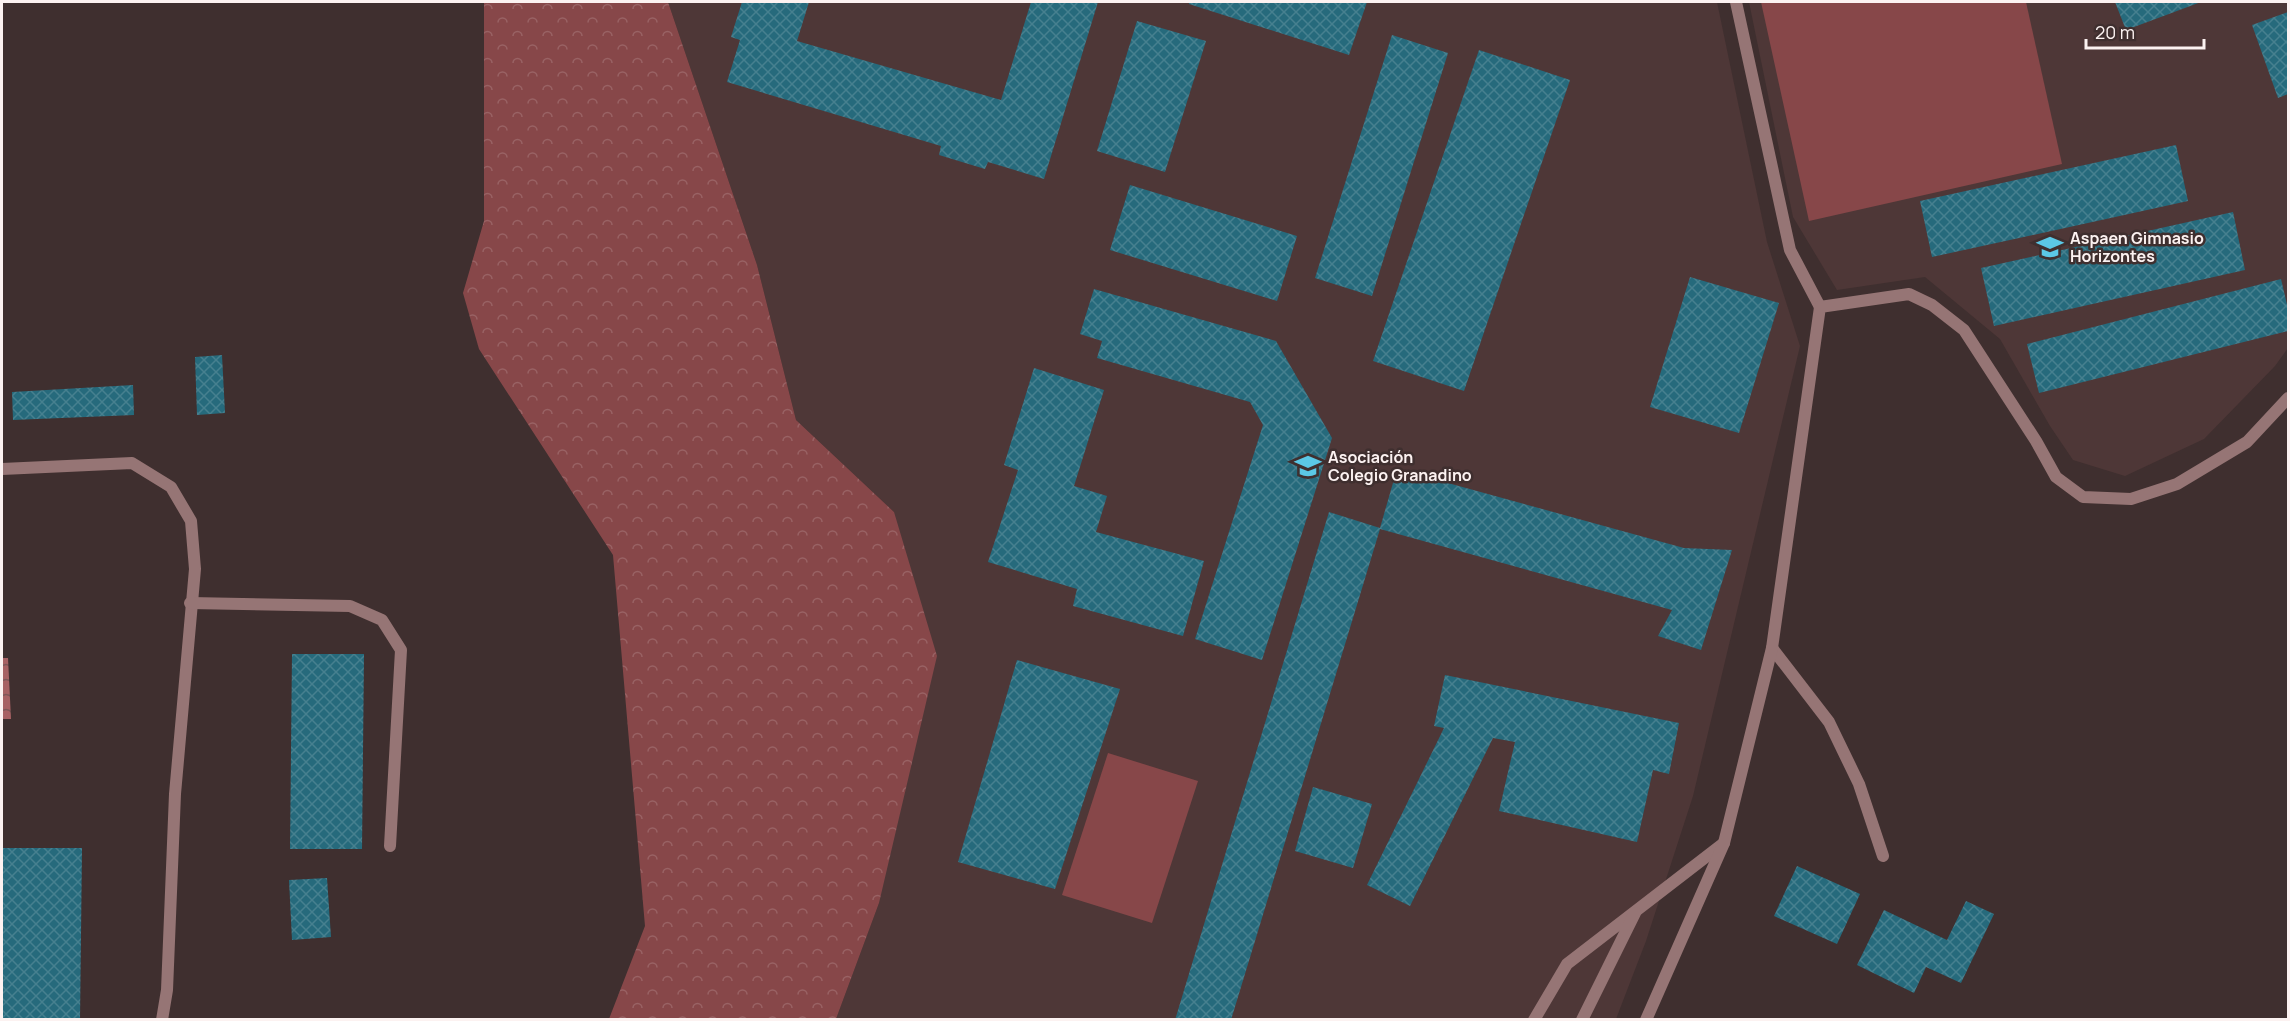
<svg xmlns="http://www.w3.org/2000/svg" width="2290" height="1021" viewBox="0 0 2290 1021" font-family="Manrope,sans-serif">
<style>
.built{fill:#4e3737}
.forest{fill:url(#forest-crowns)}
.pitch{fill:#874749}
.water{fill:url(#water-waves)}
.building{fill:url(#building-cross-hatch)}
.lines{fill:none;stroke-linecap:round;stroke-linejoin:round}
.service{stroke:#967575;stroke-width:12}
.minor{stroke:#967575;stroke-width:12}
.labels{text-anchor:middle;stroke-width:5;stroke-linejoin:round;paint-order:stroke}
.poi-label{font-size:16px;font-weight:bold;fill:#fcf2f1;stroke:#3f2f2f;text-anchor:start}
</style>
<defs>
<pattern id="forest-crowns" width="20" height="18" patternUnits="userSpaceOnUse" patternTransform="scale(1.5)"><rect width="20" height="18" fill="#874749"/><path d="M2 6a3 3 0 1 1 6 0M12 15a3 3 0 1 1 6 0" fill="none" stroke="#996264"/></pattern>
<pattern id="water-waves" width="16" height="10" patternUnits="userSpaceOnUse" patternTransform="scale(1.5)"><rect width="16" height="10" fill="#a76163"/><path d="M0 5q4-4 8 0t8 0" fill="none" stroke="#7e5657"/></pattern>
<pattern id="building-cross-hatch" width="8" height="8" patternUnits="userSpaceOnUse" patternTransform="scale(1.5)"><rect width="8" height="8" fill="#266a7c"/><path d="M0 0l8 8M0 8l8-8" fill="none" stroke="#46808f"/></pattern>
</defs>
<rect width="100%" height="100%" fill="#3f2f2f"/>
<!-- built -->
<g class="built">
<path d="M668,2h1049l50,240 33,104 -107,450 -47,145 -30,78h-780l43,-116 15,-391 -98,-92 -39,-155z"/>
<path d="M1749,2h539v346l-13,18 -71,73 -79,37 -52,-16 -23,-34 -50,-87 -75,-62 -88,13 -44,-73z"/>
</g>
<!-- forest -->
<path class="forest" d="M484,2h184l89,263 39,155 98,92 43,144 -58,247 -43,116h-227l36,-93 -32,-371 -134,-206 -16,-56 21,-72z"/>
<!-- pitch -->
<g class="pitch">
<path d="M1761,2h265l36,162 -253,57z"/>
<path d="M1108,753l90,28 -46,142 -90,-28z"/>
</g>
<!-- water -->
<path class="water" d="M2,658h6l3,61h-9z"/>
<!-- building -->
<g class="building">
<path d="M742,2h67l-12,39 204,59 30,-98h67l-54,177 -56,-17 -3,7 -46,-14 2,-9 -214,-64 13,-42 -9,-3z"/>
<path d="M1189,2h178l-18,53 -160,-51z"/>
<path d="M2115,2h86l-75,28z"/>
<path d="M2288,12v82l-10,4 -26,-73z"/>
<path d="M1137,21l69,20 -41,131 -68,-21z"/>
<path d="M1392,35l56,18 -76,243 -57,-18z"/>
<path d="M1479,50l91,30 -106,311 -91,-30z"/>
<path d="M2176,145l12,56 -256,56 -12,-56z"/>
<path d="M1130,185l167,51 -20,65 -167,-51z"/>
<path d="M2233,212l12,58 -251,56 -13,-58z"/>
<path d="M1690,277l89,26 -40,130 -89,-26z"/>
<path d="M2281,279l7,30v22l-249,62 -12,-49z"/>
<path d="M1094,289l182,52 56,97 -70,222 -67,-21 68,-214 -13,-23 -153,-44 5,-17 -22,-7z"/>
<path d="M222,355l3,58 -28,2 -2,-58z"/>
<path d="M1034,368l70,22 -30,96 33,10 -11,36 108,29 -21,75 -110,-30 4,-17 -89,-27 30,-92 -14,-5z"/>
<path d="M133,385l1,30 -121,5 -1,-28z"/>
<path d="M1397,469l287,79 48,2 -31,100 -43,-14 14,-26 -292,-81 -149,491h-56l154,-508 51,16z"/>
<path d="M292,654h72l-2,195h-72z"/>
<path d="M1017,660l103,29 -65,200 -97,-27z"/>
<path d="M1445,675l234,48 -10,51 -16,-4 -16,72 -138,-31 16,-69 -22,-4 -83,168 -43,-21 77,-157 -10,-2z"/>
<path d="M1313,787l59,17 -19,64 -58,-17z"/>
<path d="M2,848h80l-2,172h-78z"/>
<path d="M1797,866l63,28 -23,50 -63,-28z"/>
<path d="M327,878l4,59 -39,3 -3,-60z"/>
<path d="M1966,901l28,13 -33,69 -35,-16 -12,26 -57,-28 27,-55 63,30z"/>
</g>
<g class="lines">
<!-- service -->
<g class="service">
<path d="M2,469l130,-6 39,24 20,34 4,48 -20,225 -8,196 -5,30"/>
<path d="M190,603l160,3 32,14 19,30 -11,196"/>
<path d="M1772,648l57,74 30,62 24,72"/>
<path d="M1534,1020l33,-56 157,-121"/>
<path d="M1582,1020l53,-107"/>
</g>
<!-- minor -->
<g class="minor">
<path d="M1736,2l54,248 30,57"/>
<path d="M1646,1020l78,-177 48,-195 48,-341 89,-13 23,11 32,25 72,111 20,36 27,20 48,2 46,-15 70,-42 41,-44"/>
</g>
</g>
<!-- icons -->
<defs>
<g id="school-bare" transform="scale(2.07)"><path d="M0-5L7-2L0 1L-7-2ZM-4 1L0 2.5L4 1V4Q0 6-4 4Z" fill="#5bc8e6" stroke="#3f2f2f" stroke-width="2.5" paint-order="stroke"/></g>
</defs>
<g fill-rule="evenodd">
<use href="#school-bare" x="2050" y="247"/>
<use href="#school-bare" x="1308" y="466"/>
</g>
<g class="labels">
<!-- poi labels -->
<g class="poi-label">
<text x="2070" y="244">Aspaen Gimnasio<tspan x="2070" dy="18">Horizontes</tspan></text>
<text x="1328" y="463">Asociación<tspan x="1328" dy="18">Colegio Granadino</tspan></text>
</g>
</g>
<!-- border -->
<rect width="2290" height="1021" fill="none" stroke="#fcf2f1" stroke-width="6"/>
<!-- scale -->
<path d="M2086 39v9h118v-9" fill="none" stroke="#fcf2f1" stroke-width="3"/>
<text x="2095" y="39" font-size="18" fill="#fcf2f1" stroke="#3f2f2f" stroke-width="4.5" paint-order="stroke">20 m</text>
</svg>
